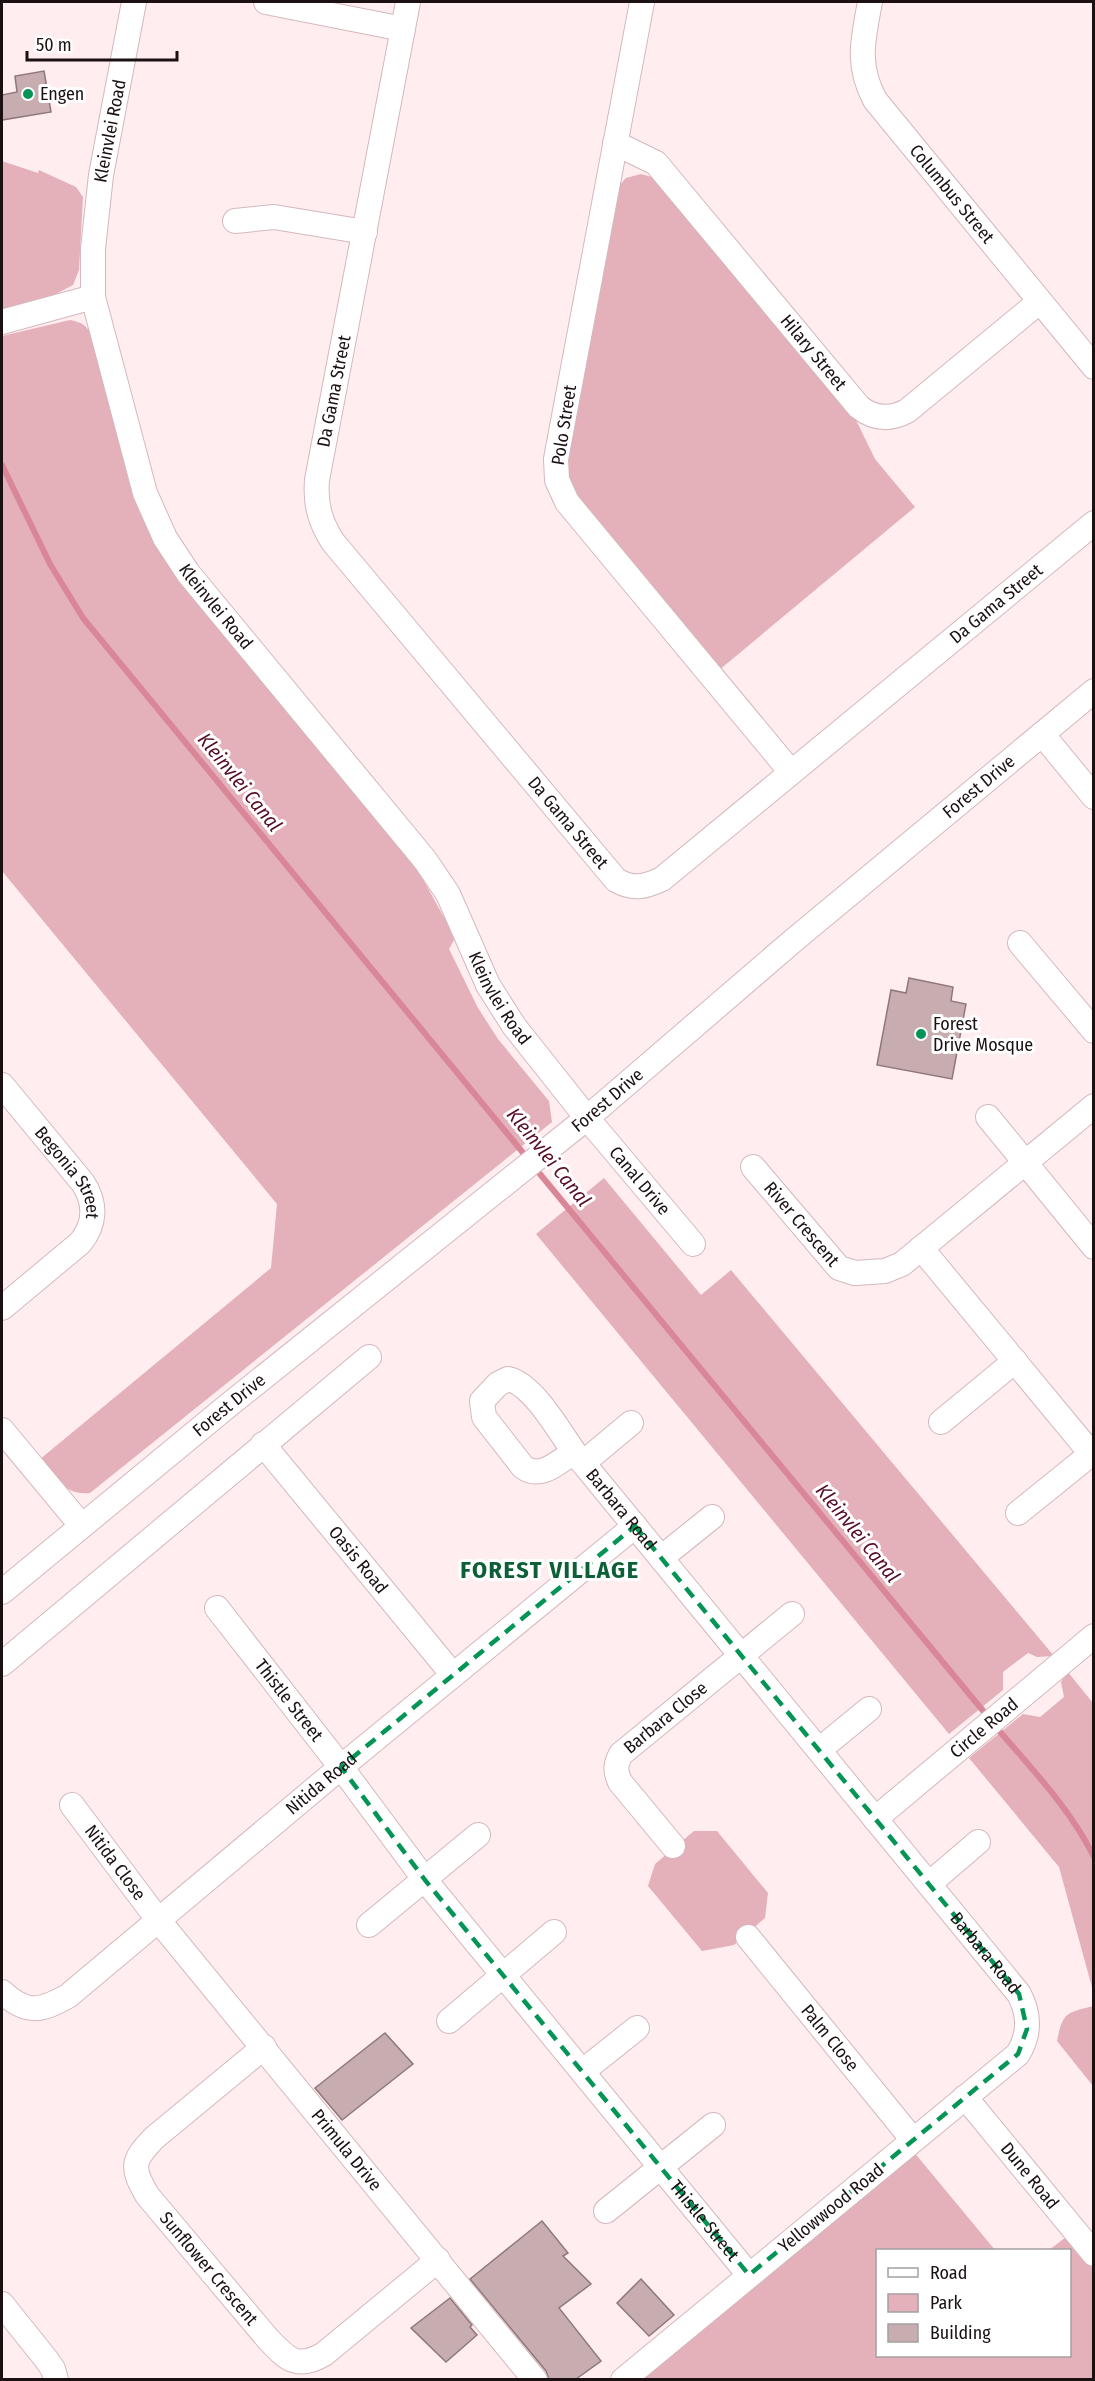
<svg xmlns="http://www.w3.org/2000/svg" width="1095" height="2381" viewBox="0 0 1095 2381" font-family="'Fira Sans Condensed',sans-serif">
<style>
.green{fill:#e4b0ba}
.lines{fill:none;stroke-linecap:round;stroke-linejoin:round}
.stream{stroke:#d98798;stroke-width:6}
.building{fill:#c7acb0;stroke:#91777c;stroke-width:1.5}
.minor-casing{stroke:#d4b8bd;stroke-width:26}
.minor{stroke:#fff;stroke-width:24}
.marked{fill:none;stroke:#049556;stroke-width:4.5;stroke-dasharray:12 8;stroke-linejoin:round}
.poi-dot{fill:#049556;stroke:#fff;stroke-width:2}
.labels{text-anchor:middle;stroke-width:6;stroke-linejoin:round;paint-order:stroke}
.poi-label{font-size:18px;fill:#1b1113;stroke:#fff;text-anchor:start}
.street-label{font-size:18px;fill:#1b1113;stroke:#fff}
.water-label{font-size:20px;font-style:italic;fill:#570d26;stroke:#fff}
.district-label{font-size:24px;font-weight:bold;letter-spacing:1.5px;fill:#0d5f37;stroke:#fff}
</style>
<rect width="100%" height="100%" fill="#ffedf0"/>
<!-- green -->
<g class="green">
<path d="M2,161l36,12 1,-3 37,17 7,10 -4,73 -6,15 -19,10 -52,14z"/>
<path d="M641,174l14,4 199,238 21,43 40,48 -197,164 -147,-177 -7,-20 51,-284 11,-12z"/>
<path d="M70,320c10,2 16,4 21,14l41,159 27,56 261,325 31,56 3,10 -5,9 29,59 20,31 51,62 3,21 -462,371c-25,3 -37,-17 -51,-33l232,-192 6,-64 -275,-333v-535z"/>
<path d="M604,1178l97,117 30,-25 323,386 -17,1 -9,-4 -25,19v18l-54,44 -413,-500z"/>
<path d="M1067,1671l26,32v288l-34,-124 -90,-109 54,-44 17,3 24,-20 -3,-15z"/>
<path d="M694,1831h23l51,62 -3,25 -31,27 -32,6 -54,-65 7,-22z"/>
<path d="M1093,2006h1l-1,80 -36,-45c6,-29 9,-28 36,-35z"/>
<path d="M913,2151l82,99h-117v106h192v-106h-21l25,-19 19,24v124l-457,1z"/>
</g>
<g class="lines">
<!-- stream -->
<g class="stream">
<path d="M2,465l48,99 33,54 446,542"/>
<path d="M535,1168l454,550"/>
<path d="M995,1726c35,41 75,82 99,131"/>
</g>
</g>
<!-- building -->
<g class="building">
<path d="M44,71l7,41 -49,8v-25l15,-3 -2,-16z"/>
<path d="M909,978l44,9 -2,14 15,3 -14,75 -75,-14 14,-75 15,3z"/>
<path d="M385,2033l28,31 -71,56 -27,-32z"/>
<path d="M542,2221l26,32 -5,3 28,28 -32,24 42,53 -25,18h-27l-3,-8 -76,-92z"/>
<path d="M641,2279l33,36 -25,21 -32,-33z"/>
<path d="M450,2298l22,27 -2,2 7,8 -31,27 -35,-34z"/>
</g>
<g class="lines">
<!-- minor casing -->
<g class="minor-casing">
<g id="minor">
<path id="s1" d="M134,2l-33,173 -8,74v48l52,196 20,45 23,35 237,287 23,34 40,91 26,41 73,92 106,126"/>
<path d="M266,2l137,27"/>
<path id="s2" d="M408,2l-91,478c-2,24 3,42 16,62l283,338c17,10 29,7 46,-1l432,-356"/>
<path d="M642,2l-86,457 1,21 10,22 224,270"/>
<path id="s3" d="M870,2c-7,38 -14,62 5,98l219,267"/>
<path id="s4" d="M615,143l41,20 203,244c15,12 31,13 48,4l132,-109"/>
<path d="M235,221l39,-4 91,15"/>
<path d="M2,322l91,-25"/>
<path d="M1042,734l52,63"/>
<path d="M1020,943l74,88"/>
<path id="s5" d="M2,1085l81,98c13,20 13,41 -3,60l-78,65"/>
<path d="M988,1117l106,130"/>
<path id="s6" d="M753,1167l86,101 16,5 30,-2 17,-7 192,-158"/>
<path d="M921,1248l173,209"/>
<path d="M941,1422l74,-61"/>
<path d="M2,1430l79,95"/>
<path id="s7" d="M263,1444l190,231"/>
<path id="s8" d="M574,1452c-16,10 -33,28 -51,15l-39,-50 -2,-16 16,-17 10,-5c24,4 52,53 66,73l445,542c11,21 11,40 -1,60l-395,326"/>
<path d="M583,1463l48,-40"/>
<path d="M1018,1513l73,-59"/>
<path d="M661,1558l51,-41"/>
<path id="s9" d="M2,1592l228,-188 357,-286 207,-178 300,-249"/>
<path id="s10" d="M217,1608l124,159 84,113 324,395"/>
<path d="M2,1664l367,-307"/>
<path d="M819,1750l50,-41"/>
<path id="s11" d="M72,1805l87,116 376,459"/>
<path id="s12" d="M875,1819l219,-183"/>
<path id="s13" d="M673,1846l-53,-64c-5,-11 -5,-17 1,-28l171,-140"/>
<path d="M929,1884l49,-42"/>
<path d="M369,1925l109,-90"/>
<path id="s14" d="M748,1937l165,203"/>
<path id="s15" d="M2,1992c25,23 39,19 66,4l273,-229 294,-241"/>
<path d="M449,2021l105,-89"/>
<path id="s16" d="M264,2047l-110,91c-22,23 -23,29 -7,57l121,144c19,20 29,31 56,15l114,-94"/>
<path d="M583,2071l54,-43"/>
<path id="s17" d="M965,2097l129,157"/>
<path d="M606,2211l107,-86"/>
<path d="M2,2304l44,55 7,10 3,11"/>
</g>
</g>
<!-- minor -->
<use href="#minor" class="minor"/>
</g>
<!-- marked area -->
<path class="marked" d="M635,1526l384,468 8,35 -9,25 -269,221 -324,-395 -84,-113z"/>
<!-- markers -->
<g class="poi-dot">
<circle cx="28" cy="94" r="6"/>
<circle cx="921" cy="1034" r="6"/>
</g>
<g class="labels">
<!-- poi labels -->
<g class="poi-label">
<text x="40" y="100">Engen</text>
<text x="933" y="1030">Forest<tspan x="933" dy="21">Drive Mosque</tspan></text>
</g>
<!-- street labels -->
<g class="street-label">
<text transform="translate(110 131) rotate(-79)" y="6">Kleinvlei Road</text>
<text dy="6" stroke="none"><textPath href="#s3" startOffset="222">Columbus Street</textPath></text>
<text dy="6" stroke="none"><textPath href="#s4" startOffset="292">Hilary Street</textPath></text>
<text transform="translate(334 391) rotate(-79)" y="6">Da Gama Street</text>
<text transform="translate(564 425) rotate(-81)" y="6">Polo Street</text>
<text dy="6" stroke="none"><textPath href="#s2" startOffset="1474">Da Gama Street</textPath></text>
<text dy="6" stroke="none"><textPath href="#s1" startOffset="636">Kleinvlei Road</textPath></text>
<text dy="6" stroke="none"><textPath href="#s9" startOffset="1266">Forest Drive</textPath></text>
<text dy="6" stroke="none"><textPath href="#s2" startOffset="918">Da Gama Street</textPath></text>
<text dy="6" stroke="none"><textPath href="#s1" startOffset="1122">Kleinvlei Road</textPath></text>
<text dy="6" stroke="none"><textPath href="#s9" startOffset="780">Forest Drive</textPath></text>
<text dy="6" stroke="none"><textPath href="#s5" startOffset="111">Begonia Street</textPath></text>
<text dy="6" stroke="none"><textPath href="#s1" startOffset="1353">Canal Drive</textPath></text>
<text dy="6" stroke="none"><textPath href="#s6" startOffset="75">River Crescent</textPath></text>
<text dy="6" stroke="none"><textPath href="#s9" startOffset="294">Forest Drive</textPath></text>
<text dy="6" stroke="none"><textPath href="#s8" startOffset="346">Barbara Road</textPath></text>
<text dy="6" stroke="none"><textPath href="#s7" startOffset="150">Oasis Road</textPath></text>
<text dy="6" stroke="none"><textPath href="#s10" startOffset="117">Thistle Street</textPath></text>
<text dy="6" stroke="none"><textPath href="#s13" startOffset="170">Barbara Close</textPath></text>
<text dy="6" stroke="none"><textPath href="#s12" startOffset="142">Circle Road</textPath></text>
<text dy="6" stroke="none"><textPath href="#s15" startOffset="404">Nitida Road</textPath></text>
<text dy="6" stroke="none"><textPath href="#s11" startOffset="72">Nitida Close</textPath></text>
<text dy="6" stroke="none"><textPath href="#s8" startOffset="920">Barbara Road</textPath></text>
<text dy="6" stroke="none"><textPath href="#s14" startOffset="130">Palm Close</textPath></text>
<text dy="6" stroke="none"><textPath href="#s11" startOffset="441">Primula Drive</textPath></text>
<text dy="6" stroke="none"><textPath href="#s17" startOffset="102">Dune Road</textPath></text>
<text transform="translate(831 2208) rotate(-39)" y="6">Yellowwood Road</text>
<text dy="6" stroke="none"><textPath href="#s10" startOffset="783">Thistle Street</textPath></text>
<text dy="6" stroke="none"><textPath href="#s16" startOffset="304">Sunflower Crescent</textPath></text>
</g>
<!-- water labels -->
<g class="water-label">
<text transform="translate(240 782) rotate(51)" y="7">Kleinvlei Canal</text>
<text transform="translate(549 1157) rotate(51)" y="7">Kleinvlei Canal</text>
<text transform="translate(858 1533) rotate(51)" y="7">Kleinvlei Canal</text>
</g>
<!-- district labels -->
<g class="district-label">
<text x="550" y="1578">FOREST VILLAGE</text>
</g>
</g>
<!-- border -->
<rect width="1095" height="2381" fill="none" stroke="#1b1113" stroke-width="6"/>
<!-- legend -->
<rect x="876" y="2249" width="195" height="108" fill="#ffffff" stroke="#a4a0a1" stroke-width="1.5"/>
<rect x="888" y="2268" width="30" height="9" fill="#ffffff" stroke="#a4a0a1" stroke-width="1.5"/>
<text x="930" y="2279" font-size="18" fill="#1b1113">Road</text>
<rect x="888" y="2294" width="30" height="18" fill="#e4b0ba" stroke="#a4a0a1" stroke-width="1.5"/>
<text x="930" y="2309" font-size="18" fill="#1b1113">Park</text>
<rect x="888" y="2324" width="30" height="18" fill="#c7acb0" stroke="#a4a0a1" stroke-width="1.5"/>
<text x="930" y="2339" font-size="18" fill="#1b1113">Building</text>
<!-- scale -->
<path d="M27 51v9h150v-9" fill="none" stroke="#1b1113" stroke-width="3"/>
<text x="36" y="51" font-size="18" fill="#1b1113" stroke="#ffffff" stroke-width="4.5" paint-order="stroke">50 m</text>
</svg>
